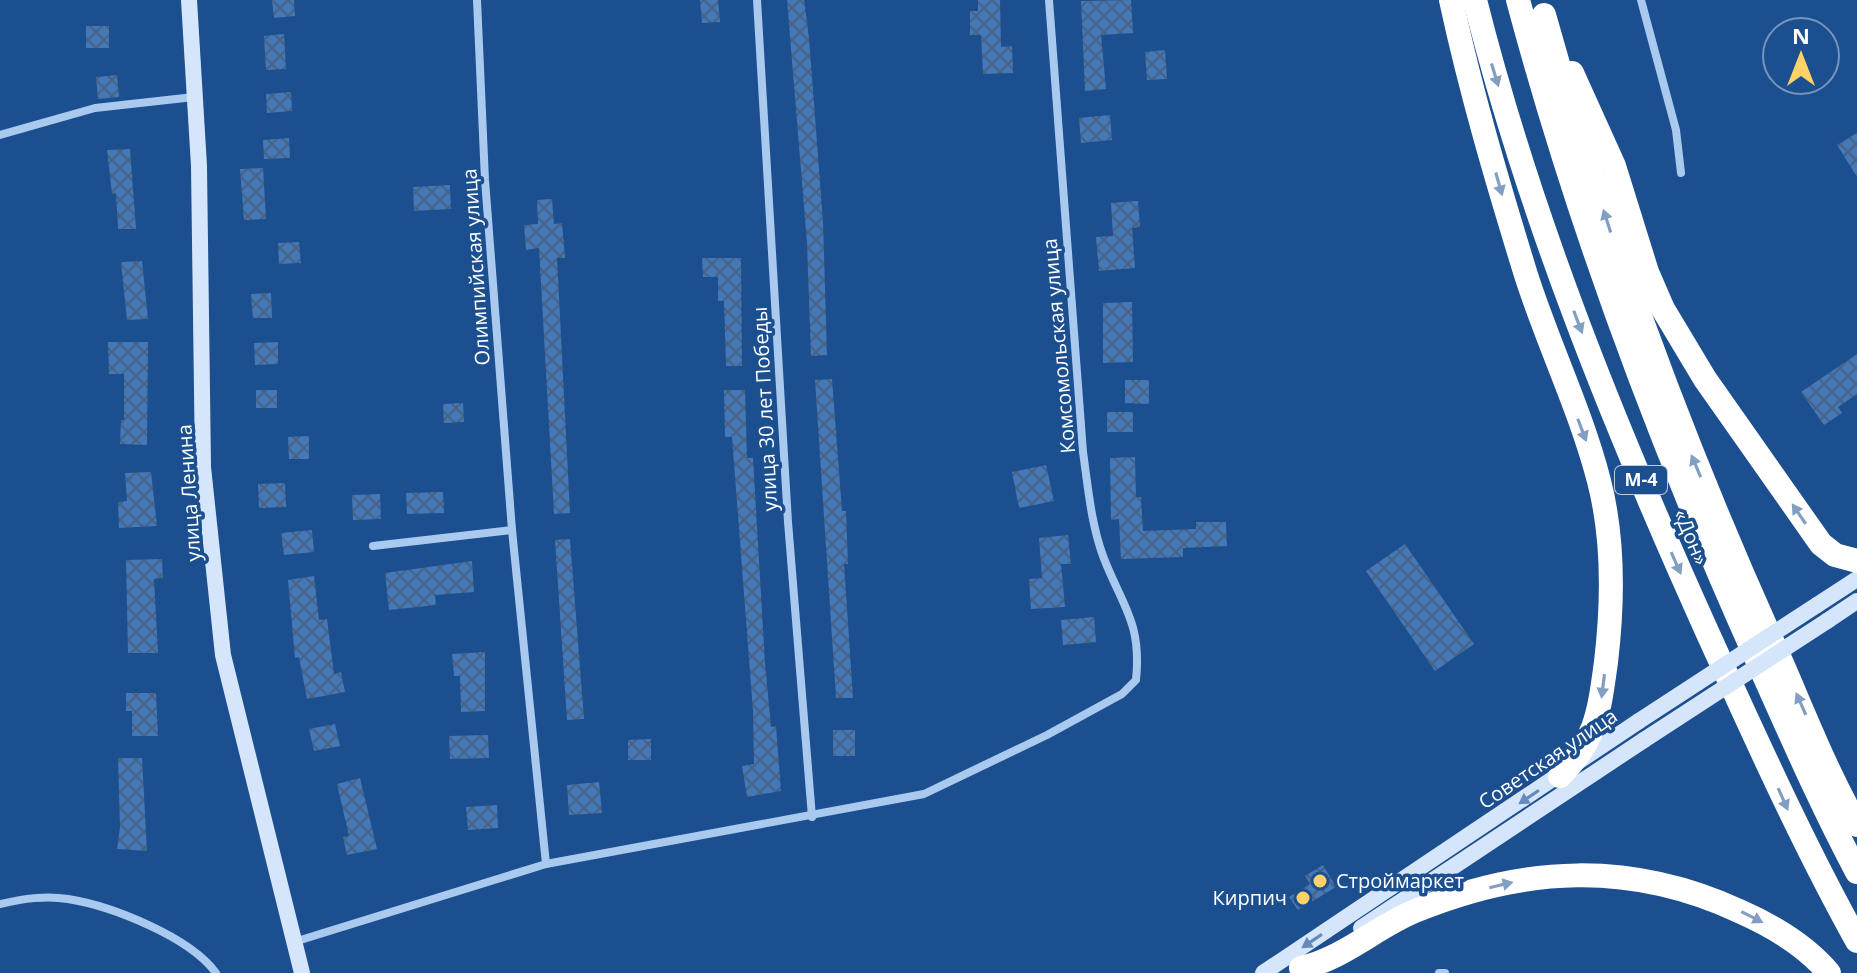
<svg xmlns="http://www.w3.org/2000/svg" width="1857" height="973" viewBox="0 0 1857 973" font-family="'Open Sans',sans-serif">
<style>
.building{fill:url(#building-cross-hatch)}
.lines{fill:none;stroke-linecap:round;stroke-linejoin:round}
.street{stroke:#a9c9ee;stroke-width:8}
.secondary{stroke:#d6e6fa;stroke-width:16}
.highway{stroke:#fff;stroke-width:24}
.secondary-bridge{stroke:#d6e6fa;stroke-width:16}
.oneway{fill:#829ec1}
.oneway2{fill:#668bba}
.poi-dot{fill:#ffd166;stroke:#1b4f8f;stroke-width:3}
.labels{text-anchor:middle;stroke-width:7;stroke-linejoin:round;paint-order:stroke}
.shield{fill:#1b4f8f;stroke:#bbcadd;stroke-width:2}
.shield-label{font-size:18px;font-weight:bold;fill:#fff}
.street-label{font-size:20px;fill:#fff;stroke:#1b4f8f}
.poi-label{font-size:20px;fill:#fff;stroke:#1b4f8f;text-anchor:start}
</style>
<defs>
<pattern id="building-cross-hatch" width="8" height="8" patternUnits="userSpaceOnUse" patternTransform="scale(2)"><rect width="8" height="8" fill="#4478b7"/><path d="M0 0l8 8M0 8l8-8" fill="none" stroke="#486282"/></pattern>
</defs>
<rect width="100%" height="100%" fill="#1b4f8f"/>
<!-- building -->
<g class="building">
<path d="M272,0h22l1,16 -21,2z"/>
<path d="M700,0h18l2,22 -18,1z"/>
<path d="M787,0h17l5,38 14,184 4,133 -16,1 -4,-113z"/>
<path d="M978,0h22l1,47 11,-1 1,27 -30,1 -2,-39h-11v-24h8z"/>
<path d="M1131,0l2,33 -32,2 5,54 -21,2 -4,-90z"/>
<rect x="86" y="26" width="23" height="22"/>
<path d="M284,34l2,35 -20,1 -2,-34z"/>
<path d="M1165,50l2,29 -20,1 -2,-28z"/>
<path d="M117,75l2,22 -21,2 -2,-22z"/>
<path d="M291,92l1,19 -25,2 -1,-19z"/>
<path d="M1110,115l2,25 -31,3 -2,-25z"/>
<path d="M1857,133v44l-20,-32z"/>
<path d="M289,138l1,20 -26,1 -1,-19z"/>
<path d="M130,149l6,80h-18l-2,-36 -4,1 -5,-44z"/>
<path d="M263,168l3,51 -22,1 -4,-51z"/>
<path d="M450,185l1,24 -37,2 -1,-24z"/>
<path d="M552,199l2,25 8,-1 3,35h-8l13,255 -16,1 -15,-266 -13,2 -2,-25 14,-1 -1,-24z"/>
<path d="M1138,201l2,26 -8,1 3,40 -36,3 -3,-34 17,-1 -2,-33z"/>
<path d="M299,242l2,21 -22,1 -1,-21z"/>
<path d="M702,258h39l1,108h-16l-2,-65h-6v-24h-15z"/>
<path d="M142,261l6,58 -21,1 -6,-58z"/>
<path d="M271,293l1,25h-19l-2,-24z"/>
<path d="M1132,302l1,60 -30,1v-60z"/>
<path d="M108,342h40l-1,103 -27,-1 1,-24h3v-46h-15z"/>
<path d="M278,342v22l-23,1 -1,-22z"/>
<path d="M1857,354v40l-19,13 4,6 -18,12 -23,-33z"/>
<path d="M832,379l10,132h4l2,53h-4l9,134h-17l-21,-318z"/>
<path d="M1125,380h24v24l-24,-1z"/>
<rect x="256" y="390" width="21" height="18"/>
<path d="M724,390h21l2,68h6l12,205 6,64 5,-1 5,65 -34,6 -5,-31 12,-2 -1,-53 -21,-274h-7z"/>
<path d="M463,403l1,19 -20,1 -1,-19z"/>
<rect x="1107" y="412" width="26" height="20"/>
<path d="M309,436v23h-20l-1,-22z"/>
<path d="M1135,457l1,40h5l2,34 53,-2v-7h30l1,24 -44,2v9l-62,2 -2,-40 -8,1 -1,-62z"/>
<path d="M1046,465l8,36 -35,7 -7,-36z"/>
<path d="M151,472l6,54 -38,2 -1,-26 9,-1 -2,-28z"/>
<path d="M285,483l1,24 -27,1 -1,-24z"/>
<path d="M443,492l1,21 -37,1 -1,-21z"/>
<path d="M380,494l1,25 -28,1 -1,-25z"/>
<path d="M312,530l2,22 -30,3 -3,-22z"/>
<path d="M1068,535l3,29h-10l4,43 -34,2 -2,-30 13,-1 -3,-40z"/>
<path d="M570,539l14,180 -17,1 -12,-180z"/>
<path d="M1405,544l69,100 -39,27 -69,-100z"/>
<path d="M162,559l1,19 -9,1 4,74h-30l-2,-93z"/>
<path d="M472,561l2,31 -39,3 1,10 -47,5 -4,-37z"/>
<path d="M314,576l5,44 8,-1 7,55 7,-2 4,20 -38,7 -8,-42 -4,1 -7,-78z"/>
<path d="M1094,617l2,25 -33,3 -2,-25z"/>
<path d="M485,652v59l-24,1 -1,-36h-6l-2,-22z"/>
<path d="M126,693h30l2,43h-26v-25h-6z"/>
<path d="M335,724l5,22 -26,5 -5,-22z"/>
<rect x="833" y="730" width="22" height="26"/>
<path d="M488,735l1,23 -39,1 -1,-23z"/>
<path d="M651,739v21h-23v-20z"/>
<path d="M118,758h24l5,93 -30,-2 3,-22z"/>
<path d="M360,778l17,71 -30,6 -4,-18 6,-1 -12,-52z"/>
<path d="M599,782l3,31 -33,2 -2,-30z"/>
<path d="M497,805l1,23 -30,2 -2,-23z"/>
<path d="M1323,865l13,22 -38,23 -9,-13 21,-13 -5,-8z"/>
</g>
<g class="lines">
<!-- street -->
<g class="street">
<path d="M477,0l8,180 27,350 34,334"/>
<path d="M757,0l31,522 24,295"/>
<path d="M1641,0l35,130 5,43"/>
<path d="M0,135l95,-27 99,-11"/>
<path d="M373,546l139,-16"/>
<path d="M0,904c23,-5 45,-9 68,-5 44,7 122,38 148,74"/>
<path d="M294,942l252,-78 378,-70 123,-59 75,-41 14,-14c6,-58 -14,-74 -33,-124 -12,-33 -15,-69 -20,-104l-34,-452"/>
<path d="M1439,973h6"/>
</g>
<!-- secondary -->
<g class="secondary">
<path d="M189,0l10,166 4,301 20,188 79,318"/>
<path d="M1817,605l40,-26"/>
<path d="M1827,621l30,-20"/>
<path d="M1361,928l283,-188"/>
<path d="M1263,973l376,-252"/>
</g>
<!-- highway -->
<g class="highway">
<path d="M1451,0c20,93 47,184 75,275 22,69 55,136 73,206 15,58 14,122 7,181 -7,50 -9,77 -46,114"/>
<path d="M1475,0c55,219 141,430 234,636 47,103 93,206 148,305"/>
<path d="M1518,0c60,224 141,441 236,653 33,73 65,148 103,219"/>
<path d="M1544,15c60,216 137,424 229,628 27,60 51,125 84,182"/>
<path d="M1572,73l42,93 33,106 16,37 42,70 116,165 14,11 22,6"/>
<path d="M1301,968c42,-9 75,-41 114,-57 110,-45 215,-50 324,0 32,14 67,35 90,62"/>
</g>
<!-- secondary-bridge -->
<g class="secondary-bridge">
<path d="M1639,721l178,-116"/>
<path d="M1644,740l183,-119"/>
</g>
</g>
<!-- one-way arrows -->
<defs><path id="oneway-solid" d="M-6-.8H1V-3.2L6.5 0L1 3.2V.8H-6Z" transform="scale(2)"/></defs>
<g class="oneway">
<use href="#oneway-solid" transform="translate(1495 75) rotate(73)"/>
<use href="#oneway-solid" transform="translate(1499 184) rotate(74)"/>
<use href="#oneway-solid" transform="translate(1607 221) rotate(-108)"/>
<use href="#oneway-solid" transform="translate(1578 322) rotate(69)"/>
<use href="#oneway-solid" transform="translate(1582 430) rotate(69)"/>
<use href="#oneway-solid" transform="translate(1696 466) rotate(-113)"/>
<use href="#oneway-solid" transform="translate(1799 514) rotate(-124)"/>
<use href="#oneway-solid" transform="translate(1676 563) rotate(66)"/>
<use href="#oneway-solid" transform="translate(1603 686) rotate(97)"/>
<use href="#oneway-solid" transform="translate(1801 704) rotate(-114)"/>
<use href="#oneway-solid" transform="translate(1783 799) rotate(66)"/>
<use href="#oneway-solid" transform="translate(1501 885) rotate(-13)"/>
<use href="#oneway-solid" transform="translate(1752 917) rotate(27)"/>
</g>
<g class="oneway2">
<use href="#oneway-solid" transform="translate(1529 797) rotate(146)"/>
<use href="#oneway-solid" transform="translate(1312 941) rotate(146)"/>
</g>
<!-- markers -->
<g class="poi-dot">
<circle cx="1320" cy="881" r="8"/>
<circle cx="1303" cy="898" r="8"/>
</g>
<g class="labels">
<!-- shield labels -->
<rect class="shield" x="1615" y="466" width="52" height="28" rx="6"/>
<g class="shield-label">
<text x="1641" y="486">М-4</text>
</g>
<!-- street labels -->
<g class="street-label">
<text transform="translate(476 267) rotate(-94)" y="7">Олимпийская улица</text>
<text transform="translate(1059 346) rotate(-95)" y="7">Комсомольская улица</text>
<text transform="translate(765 409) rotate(-93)" y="7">улица 30 лет Победы</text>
<text transform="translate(189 493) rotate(-94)" y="7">улица Ленина</text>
<text transform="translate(1691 537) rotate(67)" y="7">«Дон»</text>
<text transform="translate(1548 759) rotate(-34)" y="7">Советская улица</text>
</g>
<!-- poi labels -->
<g class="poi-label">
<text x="1336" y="888">Строймаркет</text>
<text x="1287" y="905" text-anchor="end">Кирпич</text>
</g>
</g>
<!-- north arrow -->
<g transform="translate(1801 56)"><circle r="38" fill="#1b4f8f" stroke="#7695bc" stroke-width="2"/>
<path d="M0-6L14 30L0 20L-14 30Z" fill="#ffd166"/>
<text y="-12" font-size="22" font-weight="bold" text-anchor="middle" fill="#ffffff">N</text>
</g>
</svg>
